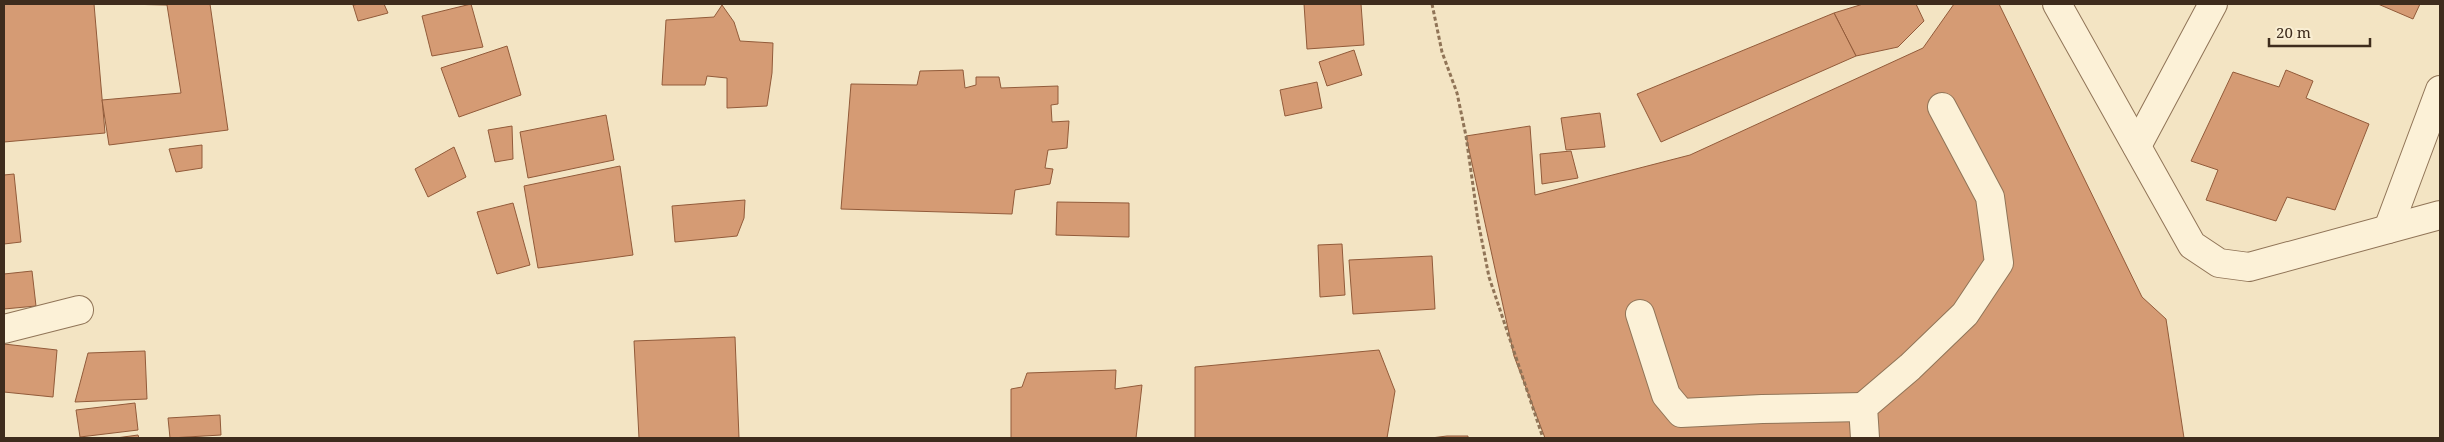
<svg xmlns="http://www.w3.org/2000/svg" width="2444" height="442" viewBox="0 0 2444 442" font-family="'Noto Serif',serif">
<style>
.building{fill:#d59b74;stroke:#925b3a}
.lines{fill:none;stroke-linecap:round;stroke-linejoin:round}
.minor-casing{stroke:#907457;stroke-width:30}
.path{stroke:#907457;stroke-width:3;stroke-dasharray:4 2.5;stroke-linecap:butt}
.minor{stroke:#fcf1d7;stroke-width:28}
</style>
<rect width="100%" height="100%" fill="#f3e4c3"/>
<!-- building -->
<g class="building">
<path d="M4,4h90l11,129 -101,9z"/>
<path d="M122,4h88l18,126 -119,15 -7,-45 79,-7 -14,-88z"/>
<path d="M360,4h24l4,9 -30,8 -5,-16z"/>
<path d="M471,4l12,43 -51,9 -10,-40z"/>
<path d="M1304,4h57l3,41 -57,4z"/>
<path d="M1863,4h53l8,17 -26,26 -42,9 -22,-43z"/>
<path d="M1954,4h45l143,293 24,22 18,119h-639l-31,-82 -48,-220 64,-10 5,69 155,-40 233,-107z"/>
<path d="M2378,4h42l-7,15z"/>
<path d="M722,5l12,17 6,19 33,2 -1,30 -5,33 -40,2v-30l-20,-2 -2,9h-43l4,-65 48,-3z"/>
<path d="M1834,13l22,43 -195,86 -24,-48z"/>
<path d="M507,46l14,49 -62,22 -18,-49z"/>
<path d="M1354,50l8,25 -35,11 -8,-24z"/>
<path d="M963,70l2,18 11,-3v-8h23l2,11 57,-2v18l-7,1 1,17 17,-1 -2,27 -19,2 -3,18 8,1 -3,15 -35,6 -3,24 -171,-5 10,-125 66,1 3,-14z"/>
<path d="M2286,70l27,11 -7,17 63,26 -34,86 -48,-13 -11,24 -70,-21 12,-30 -27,-9 42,-89 46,15z"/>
<path d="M1317,82l5,26 -37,8 -5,-26z"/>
<path d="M1600,113l5,34 -39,3 -5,-32z"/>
<path d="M606,115l8,45 -86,18 -8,-46z"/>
<path d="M512,126l1,33 -18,3 -7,-32z"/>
<path d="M202,145v23l-26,4 -7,-23z"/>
<path d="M454,147l12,30 -38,20 -13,-28z"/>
<path d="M1571,151l7,27 -36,6 -2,-30z"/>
<path d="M620,166l13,89 -95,13 -14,-82z"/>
<path d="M14,174l7,68 -17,2v-69z"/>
<path d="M745,200l-1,18 -7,18 -62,6 -3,-36z"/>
<path d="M1057,202l72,1v34l-73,-2z"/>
<path d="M513,203l17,62 -33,9 -20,-62z"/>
<path d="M1342,244l3,51 -25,2 -2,-52z"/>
<path d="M1432,256l3,53 -82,5 -4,-54z"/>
<path d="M32,271l4,35 -32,3v-35z"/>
<path d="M735,337l4,101h-100l-5,-97z"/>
<path d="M4,344l53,6 -4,47 -49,-5z"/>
<path d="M1379,350l16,41 -8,47h-192v-71z"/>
<path d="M145,351l2,48 -72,3 13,-49z"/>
<path d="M1116,370l-1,19 27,-4 -6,53h-125v-49l11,-2 5,-14z"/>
<path d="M135,403l3,27 -58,7 -4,-27z"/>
<path d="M220,415l1,20 -51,3 -2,-20z"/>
<path d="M138,435l1,3h-23z"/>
<path d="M1447,436h21v2h-37z"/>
</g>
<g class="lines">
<!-- minor casing -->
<g class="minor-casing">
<g id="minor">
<path d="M2057,4l135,241 27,18 30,4 191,-52"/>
<path d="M2137,146l76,-142"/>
<path d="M2388,229l52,-139"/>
<path d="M1640,314l26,81 15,18 81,-4 101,-2"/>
<path d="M4,329l75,-19"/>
<path d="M1865,438l-2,-31 47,-40 55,-53 34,-51 -9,-66 -48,-90"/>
</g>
</g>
<!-- path -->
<path class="path" d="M1432,4l10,48 15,41 9,43 12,85 11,56 54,161"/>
<!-- minor -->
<use href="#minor" class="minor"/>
</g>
<!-- border -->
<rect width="2444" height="442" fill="none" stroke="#3e2c1d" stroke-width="10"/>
<!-- scale -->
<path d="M2269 38v8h101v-8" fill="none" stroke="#3e2c1d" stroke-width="2.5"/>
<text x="2276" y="38" font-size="15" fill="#3e2c1d" stroke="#f9eed3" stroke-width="4" paint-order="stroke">20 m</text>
</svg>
